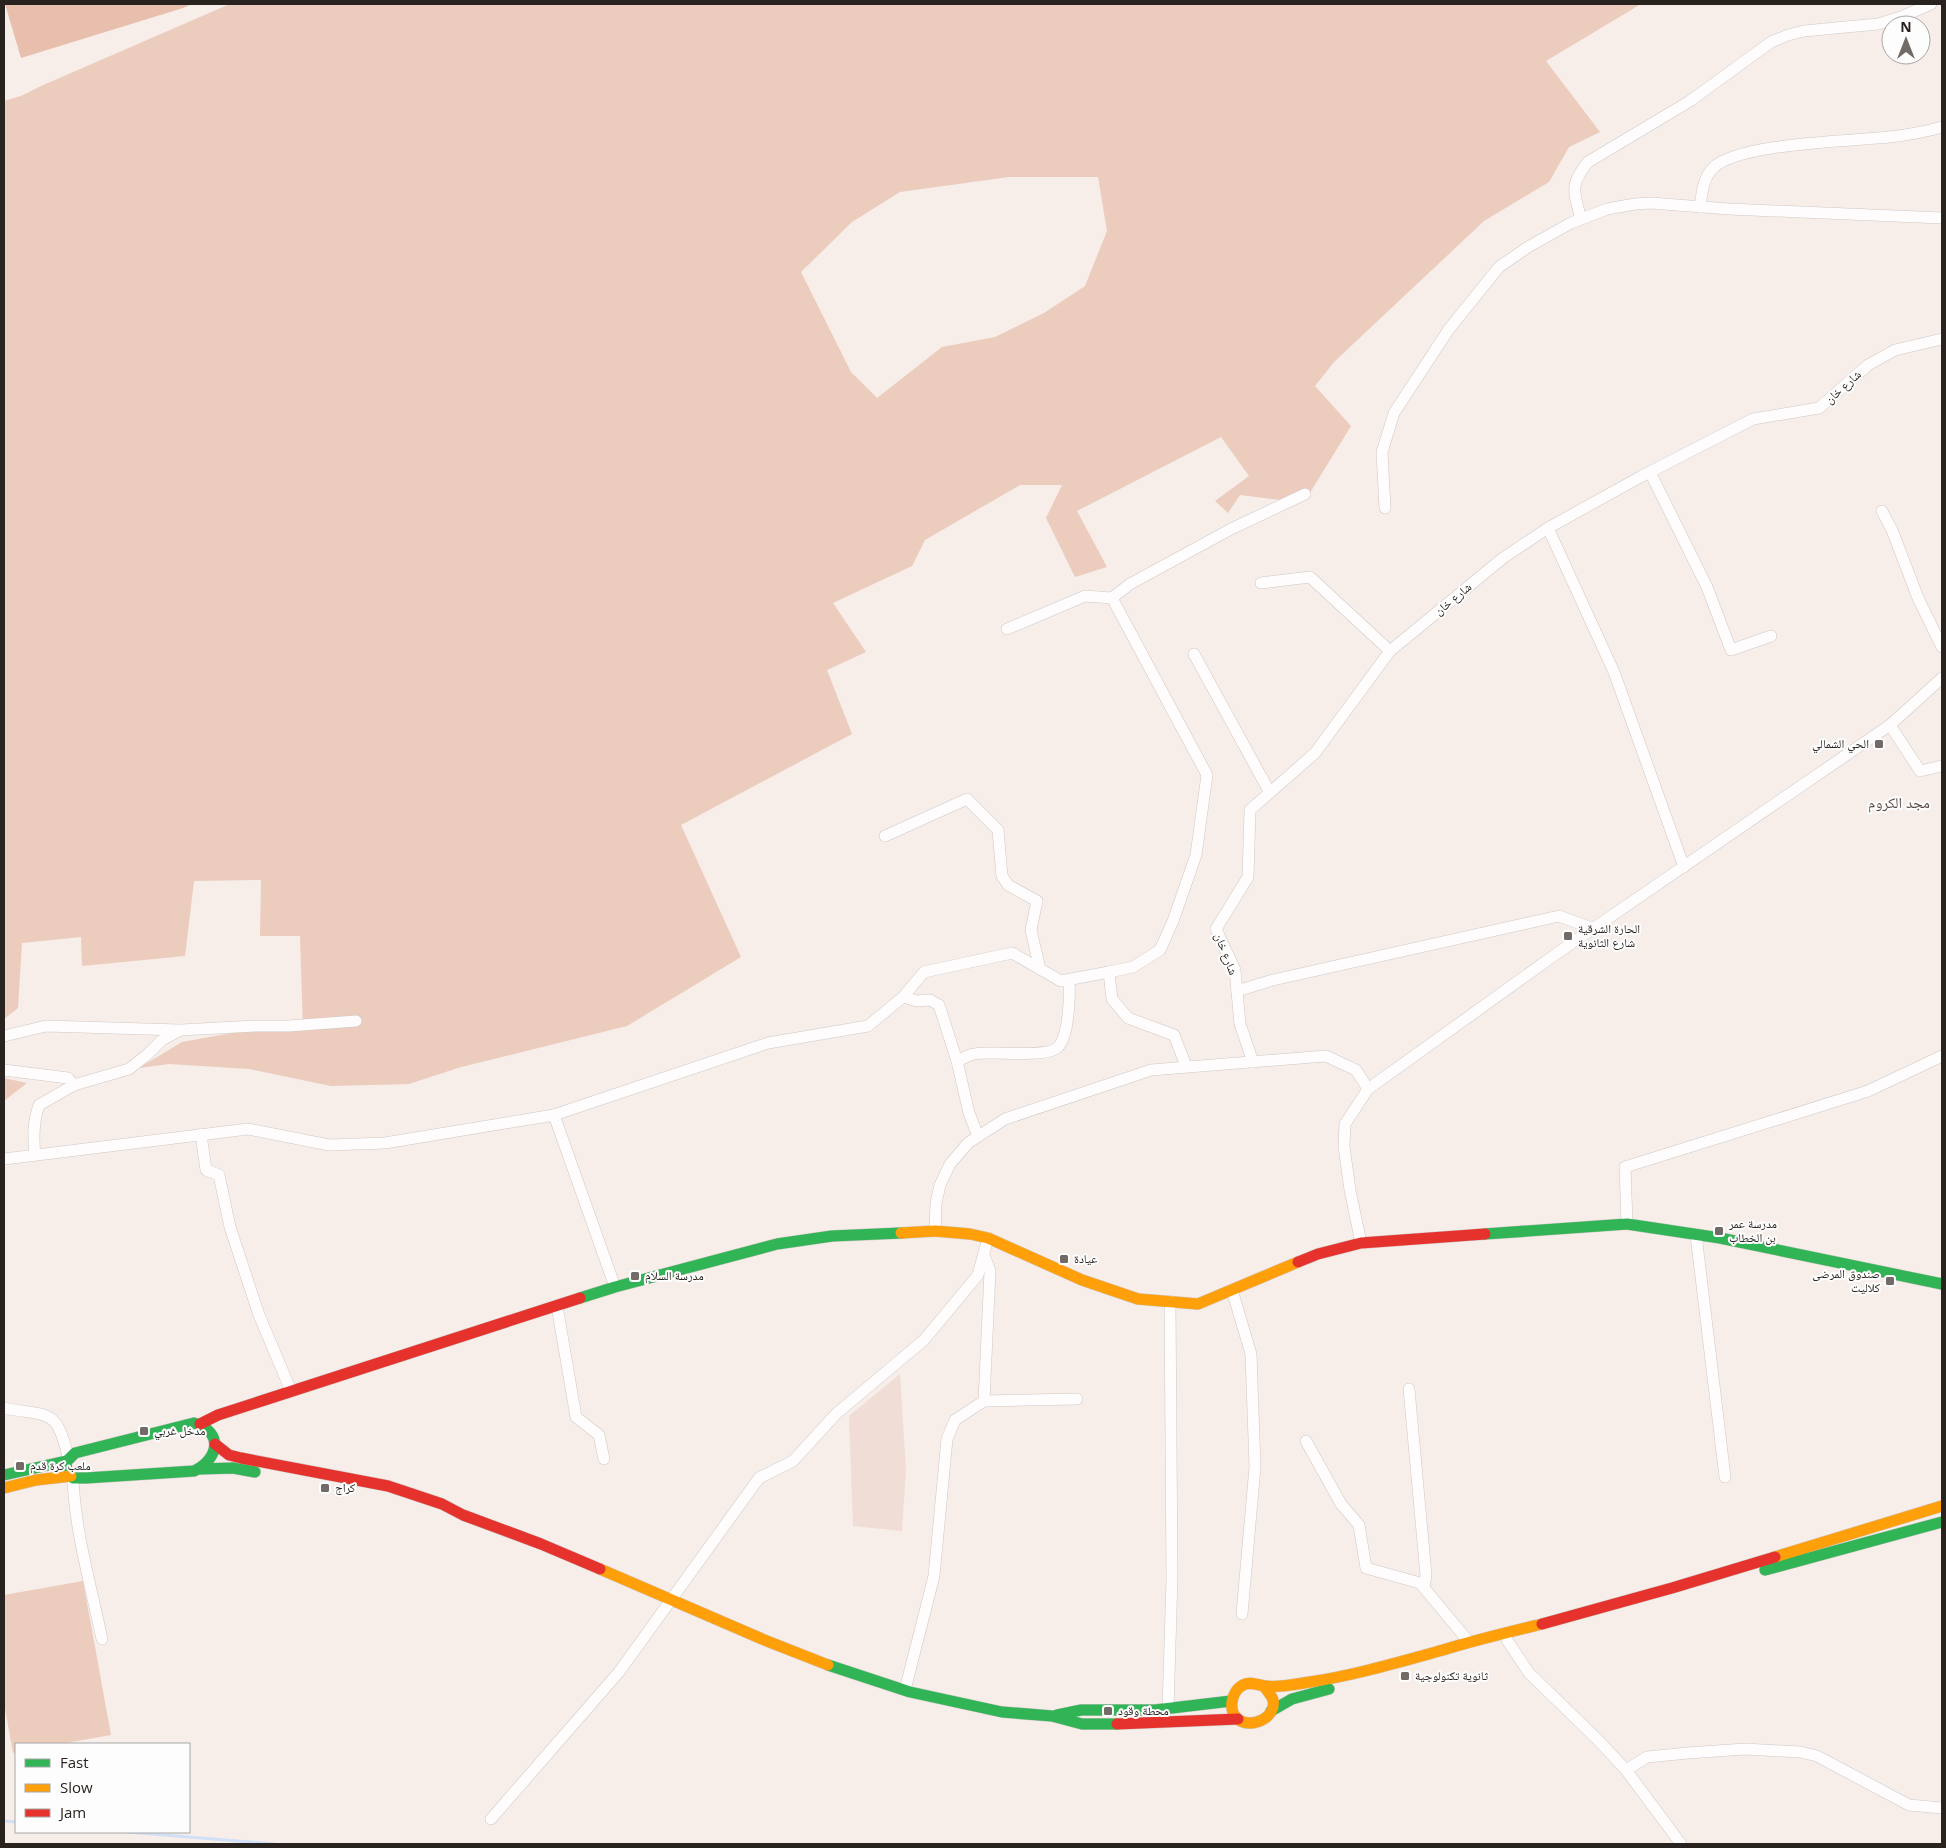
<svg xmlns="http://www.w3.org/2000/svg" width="1946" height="1848" viewBox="0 0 1946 1848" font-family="'Open Sans','Noto Naskh Arabic',sans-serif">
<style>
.built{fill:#f0ded6}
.green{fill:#ebccbd;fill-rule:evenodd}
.forest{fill:#e8bfac}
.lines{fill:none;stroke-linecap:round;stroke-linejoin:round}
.stream{stroke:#d2e0f7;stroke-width:3}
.street-casing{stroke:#cfc8c5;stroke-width:12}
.fast-casing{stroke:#cfc8c5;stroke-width:12}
.slow-casing{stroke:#cfc8c5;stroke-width:12}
.jam-casing{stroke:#cfc8c5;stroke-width:12}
.street{stroke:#fefcfc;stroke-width:11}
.fast{stroke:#30b455;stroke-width:11}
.slow{stroke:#ff9f0a;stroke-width:11}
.jam{stroke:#e5322d;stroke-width:11}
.poi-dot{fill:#716a66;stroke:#fdfdfd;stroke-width:2}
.labels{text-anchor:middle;stroke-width:4;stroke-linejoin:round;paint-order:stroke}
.street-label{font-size:12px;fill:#292320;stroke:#fdfdfd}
.poi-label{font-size:12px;fill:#292320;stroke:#fdfdfd;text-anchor:start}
.quarter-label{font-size:15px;fill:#594b45;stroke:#fdfdfd}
</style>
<rect width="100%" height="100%" fill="#f7ede9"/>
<!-- built -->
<path class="built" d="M900,1374l6,96 -4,61 -49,-5 -4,-110z"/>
<!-- green -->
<g class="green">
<path d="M230,4h1411l-95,57 54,71 -31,15 -20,35 -65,39 -150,141 -19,24 36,40 -43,70 -27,4 -41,-5 -12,18 -13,-12 34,-25 -28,-39 -144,74 30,56 -32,10 -29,-59 16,-33h-42l-95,55 -13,26 -79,37 33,49 -39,18 25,64 -171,91 60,132 -114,69 -166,41 -52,17 -78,2 -82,-17 -80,-5 -30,4 43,-26 78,-14 43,1 -3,-93h-40l1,-56 -67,1 -9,75 -103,10 -1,-29 -59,6 -4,65 -14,11v-918l17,-5 20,-10zM1009,177h89l9,54 -22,55 -41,27 -49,24 -53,10 -65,51 -26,-26 -50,-100 51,-50 48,-30z"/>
<path d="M4,1078l23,5 -23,18z"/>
<path d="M83,1581l28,154 -51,9h-44v8l-3,1 -9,-50v-108z"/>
</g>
<!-- forest -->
<path class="forest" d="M5,4h187l-9,4 -162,50z"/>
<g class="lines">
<!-- stream -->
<g class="stream">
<path d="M4,1821l12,1"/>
<path d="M128,1832l147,12"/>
</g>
<!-- street casing -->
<g class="street-casing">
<g id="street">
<path d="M1700,207c2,-14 3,-29 13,-39 24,-25 140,-27 176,-31 18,-2 36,-5 53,-10"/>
<path d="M1581,219c-7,-27 -12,-34 7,-57l102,-61 81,-59 17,-7 16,-4 74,-7 23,-7 30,-13"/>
<path d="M1650,472l57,115 24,63 40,-14"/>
<path d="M1385,508l-3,-56 12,-39 55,-84 50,-62 29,-20 43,-24 36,-14 28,-5 16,-1 78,6 213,9"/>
<path d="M1882,511l10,19 26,68 24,49"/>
<path d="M1548,528l66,144 70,195"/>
<path d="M1261,583l49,-6 80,74"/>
<path d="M1112,598l18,-14 101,-55 74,-35"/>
<path d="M1007,629l78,-33 27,2 95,177 -11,80 -23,66 -13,29 -27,17 -24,5"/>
<path d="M1194,654l75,137"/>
<path d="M1890,725l30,46 22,-5"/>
<path d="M885,836l82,-37 31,31 4,46 6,9 29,16 -6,29 9,39"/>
<path d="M1237,991l36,-11 286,-64 35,13"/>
<path d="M903,997l14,4 13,-1 9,5 18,56 12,52 9,23"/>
<path d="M4,1036l42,-10 133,4"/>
<path d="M957,1061c5,-2 11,-6 17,-7 18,-4 73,5 84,-7 11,-11 12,-52 11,-67"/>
<path d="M1253,1062l-13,-38 -5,-54 -19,-41 32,-52 2,-67 65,-57 75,-102 113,-93 45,-30 94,-52 111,-57 66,-11 49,-43 27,-15 47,-11"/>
<path d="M4,1070l64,8 6,7"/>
<path d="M554,1115l61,172"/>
<path d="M201,1134l5,36 13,5 11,52 29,88 32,76"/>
<path d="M35,1155c-2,-18 -2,-33 4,-50l35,-20 55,-16 19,-15 14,-14 19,-10 74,-4h34l67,-5"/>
<path d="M4,1159l244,-30 81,16 56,-2 169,-28 214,-72 100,-17 35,-29 21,-25 88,-19 49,28 48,-9 3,27 16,19 46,17 12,31"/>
<path d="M1627,1224l-2,-57 243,-76 74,-35"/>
<path d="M935,1231l1,-28 4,-18 10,-21 18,-21 37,-24 146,-49 175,-14 30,14 12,19"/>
<path d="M1696,1235l29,242"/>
<path d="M1361,1243l-11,-53 -6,-44 1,-22 23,-35 188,-135 334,-229 52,-47"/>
<path d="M1232,1290l19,64 4,113 -13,147"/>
<path d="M557,1306l19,111 23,18 5,24"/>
<path d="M1409,1389l17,186 -2,13"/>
<path d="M984,1401l93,-2"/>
<path d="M4,1408c43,9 53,-2 64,49"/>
<path d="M1306,1441l35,63 18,21 7,43 54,15 49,59"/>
<path d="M73,1478c2,54 18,108 29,161"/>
<path d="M1507,1640l22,33 69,67 28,30 55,74"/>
<path d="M905,1690l29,-114 13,-137 8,-19 29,-19 6,-130 -6,-16"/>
<path d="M1168,1709l4,-131 -2,-277"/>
<path d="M1626,1770l21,-13 41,-4 57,-4 55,3 17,4 92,49 33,3"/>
<path d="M491,1819l128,-147 140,-194 34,-17 43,-47 88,-74 54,-65 10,-37"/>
</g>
</g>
<!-- fast casing -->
<g class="fast-casing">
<g id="fast">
<path d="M1485,1234l142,-10 93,14 222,46"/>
<path d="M580,1298l35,-11 162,-43 55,-8 69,-3"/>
<path d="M194,1423c30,9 25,36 0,48l-108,7h-13l-6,-4 -1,-12 9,-9z"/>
<path d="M200,1469l33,-1 22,4"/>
<path d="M4,1475l62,-14"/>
<path d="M1765,1570l177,-48"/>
<path d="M828,1665l82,27 92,20 50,4 30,8h35"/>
<path d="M1271,1711l21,-12 37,-10"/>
<path d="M1057,1715l24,-5h74l76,-9"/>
</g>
</g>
<!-- slow casing -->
<g class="slow-casing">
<g id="slow">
<path d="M901,1233l34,-2 35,3 18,4 94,42 56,19 60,5 100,-42"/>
<path d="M4,1488l32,-8 35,-4"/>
<path d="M1775,1557l167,-51"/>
<path d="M600,1569l162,70 66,26"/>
<path d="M1265,1687c2,4 7,9 8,13 4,17 -21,29 -34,20 -12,-8 -8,-29 4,-35 7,-4 14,0 22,1 14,2 31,-2 45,-4 46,-7 89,-20 133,-32 32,-10 66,-18 99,-26"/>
</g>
</g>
<!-- jam casing -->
<g class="jam-casing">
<g id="jam">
<path d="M1298,1262l20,-8 43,-11 124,-9"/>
<path d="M200,1424l18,-9 362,-117"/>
<path d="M215,1444l14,11 12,3 147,28 54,18 21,11 78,29 59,25"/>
<path d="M1542,1624l130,-36 103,-31"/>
<path d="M1117,1724l121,-5"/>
</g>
</g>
<!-- street -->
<use href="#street" class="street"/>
<!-- fast -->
<use href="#fast" class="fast"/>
<!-- slow -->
<use href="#slow" class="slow"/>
<!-- jam -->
<use href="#jam" class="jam"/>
</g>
<!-- markers -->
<g class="poi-dot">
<rect x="1874" y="739" width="10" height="10" rx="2.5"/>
<rect x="1563" y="931" width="10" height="10" rx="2.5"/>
<rect x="1714" y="1226" width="10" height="10" rx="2.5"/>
<rect x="1059" y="1254" width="10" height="10" rx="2.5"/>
<rect x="630" y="1271" width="10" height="10" rx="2.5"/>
<rect x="1885" y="1276" width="10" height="10" rx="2.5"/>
<rect x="139" y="1426" width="10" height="10" rx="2.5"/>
<rect x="15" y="1461" width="10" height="10" rx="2.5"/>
<rect x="320" y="1483" width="10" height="10" rx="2.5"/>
<rect x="1400" y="1671" width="10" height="10" rx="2.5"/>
<rect x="1103" y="1706" width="10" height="10" rx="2.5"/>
</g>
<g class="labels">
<!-- street labels -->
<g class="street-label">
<text transform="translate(1843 387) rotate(-42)" y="4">شارع خان</text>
<text transform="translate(1453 599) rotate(-39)" y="4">شارع خان</text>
<text transform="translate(1226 954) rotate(69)" y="4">شارع خان</text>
</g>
<!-- poi labels -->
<g class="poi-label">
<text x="1869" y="748" text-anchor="end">الحي الشمالي</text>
<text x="1578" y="933">الحارة الشرقية<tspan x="1578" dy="14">شارع الثانوية</tspan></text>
<text x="1729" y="1228">مدرسة عمر<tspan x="1729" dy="14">بن الخطاب</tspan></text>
<text x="1074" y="1263">عيادة</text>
<text x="1880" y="1278" text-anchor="end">صندوق المرضى<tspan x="1880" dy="14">كلاليت</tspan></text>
<text x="645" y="1280">مدرسة السلام</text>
<text x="154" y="1435">مدخل غربي</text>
<text x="30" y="1470">ملعب كرة قدم</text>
<text x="335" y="1492">كراج</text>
<text x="1415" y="1680">ثانوية تكنولوجية</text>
<text x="1118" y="1715">محطة وقود</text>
</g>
<!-- quarter labels -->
<g class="quarter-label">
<text x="1899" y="808">مجد الكروم</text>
</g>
</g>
<!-- border -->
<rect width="1946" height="1848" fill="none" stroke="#292320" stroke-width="10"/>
<!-- legend -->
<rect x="15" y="1743" width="175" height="90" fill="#fdfdfd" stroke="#a8a6a5"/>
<rect x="25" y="1759" width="25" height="8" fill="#30b455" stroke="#a8a6a5"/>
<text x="60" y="1768" font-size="15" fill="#292320">Fast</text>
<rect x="25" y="1784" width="25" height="8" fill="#ff9f0a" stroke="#a8a6a5"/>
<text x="60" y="1793" font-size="15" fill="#292320">Slow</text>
<rect x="25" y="1809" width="25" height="8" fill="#e5322d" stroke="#a8a6a5"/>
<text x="60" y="1818" font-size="15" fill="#292320">Jam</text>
<!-- north arrow -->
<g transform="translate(1906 40)"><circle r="24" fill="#fdfdfd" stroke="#a8a6a5"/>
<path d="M0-4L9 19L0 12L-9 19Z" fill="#716a66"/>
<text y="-8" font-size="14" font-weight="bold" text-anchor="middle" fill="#292320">N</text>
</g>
</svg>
